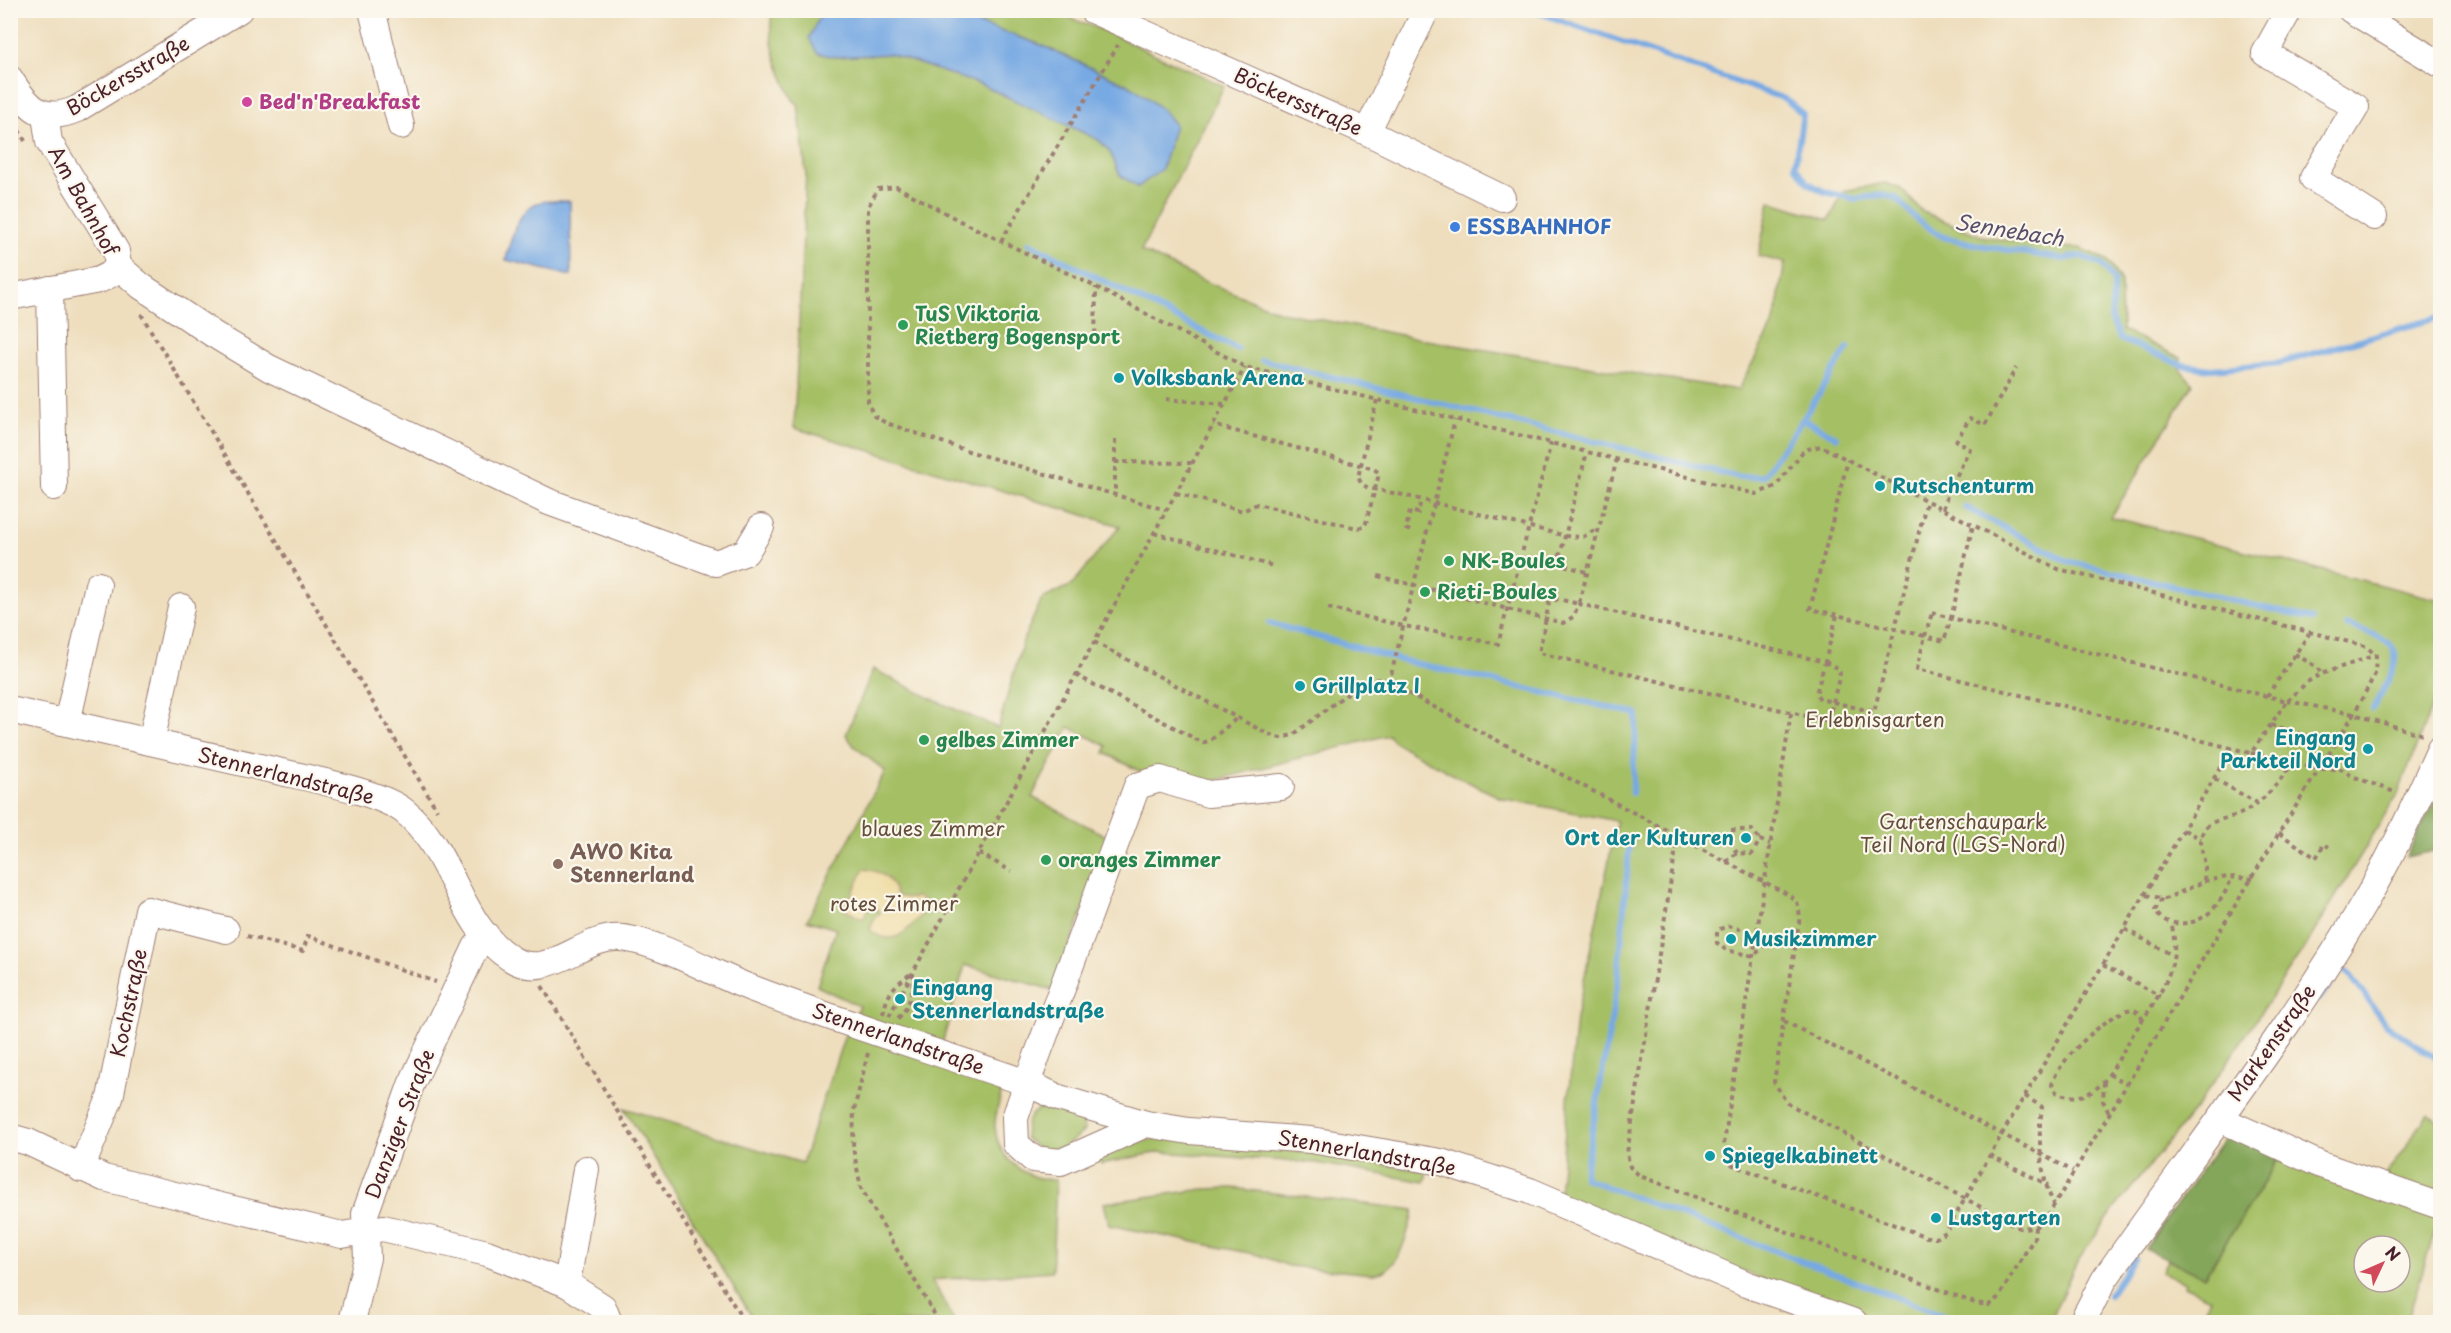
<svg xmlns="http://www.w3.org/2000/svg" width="2451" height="1333" viewBox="0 0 2451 1333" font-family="'Playpen Sans',sans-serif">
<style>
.green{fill:#a5bf65;stroke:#786f48;stroke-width:1.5;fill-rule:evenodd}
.forest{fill:#84a65a;stroke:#676242;stroke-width:1.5}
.sand{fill:#eeda9e;stroke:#9c7c64;stroke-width:1.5}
.water{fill:#77a9e3;stroke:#606487;stroke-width:1.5}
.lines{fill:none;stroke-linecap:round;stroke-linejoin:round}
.stream{stroke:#77a9e3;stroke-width:6}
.minor-casing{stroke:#9c7e74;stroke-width:28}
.path{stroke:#9c7e74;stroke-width:4;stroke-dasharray:4.5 4.5;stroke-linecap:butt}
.minor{stroke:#fff;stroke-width:26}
.hotel-dot{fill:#d1479c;stroke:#fbf7ec;stroke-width:2}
.shop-dot{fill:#3f7fe0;stroke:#fbf7ec;stroke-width:2}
.leisure-dot{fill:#2e9e5b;stroke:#fbf7ec;stroke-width:2}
.culture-dot{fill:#0f9aa8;stroke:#fbf7ec;stroke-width:2}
.education-dot{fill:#8d6e63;stroke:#fbf7ec;stroke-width:2}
.labels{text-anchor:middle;stroke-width:4.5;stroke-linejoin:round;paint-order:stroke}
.street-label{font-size:20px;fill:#4a1f2b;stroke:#fbf7ec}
.hotel-label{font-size:20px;font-weight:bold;fill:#b23c85;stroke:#fbf7ec;text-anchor:start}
.shop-label{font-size:20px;font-weight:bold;fill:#366cbe;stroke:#fbf7ec;text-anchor:start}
.leisure-label{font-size:20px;font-weight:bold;fill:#27864d;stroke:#fbf7ec;text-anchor:start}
.culture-label{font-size:20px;font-weight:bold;fill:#0d838f;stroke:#fbf7ec;text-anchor:start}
.park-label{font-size:20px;fill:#654f3c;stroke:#fbf7ec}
.education-label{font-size:20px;font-weight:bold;fill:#785e54;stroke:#fbf7ec;text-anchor:start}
.water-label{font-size:21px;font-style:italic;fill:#5a4f6b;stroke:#fbf7ec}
</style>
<rect width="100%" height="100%" fill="#fbf7ec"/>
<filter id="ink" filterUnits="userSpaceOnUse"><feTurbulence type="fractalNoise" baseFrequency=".0167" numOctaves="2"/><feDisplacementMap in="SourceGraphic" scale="12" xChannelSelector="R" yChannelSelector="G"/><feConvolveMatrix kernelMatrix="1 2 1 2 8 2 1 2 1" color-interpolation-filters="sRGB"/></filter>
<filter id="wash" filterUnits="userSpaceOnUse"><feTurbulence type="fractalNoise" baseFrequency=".008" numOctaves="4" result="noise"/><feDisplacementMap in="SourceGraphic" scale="24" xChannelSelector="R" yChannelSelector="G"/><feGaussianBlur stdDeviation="1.35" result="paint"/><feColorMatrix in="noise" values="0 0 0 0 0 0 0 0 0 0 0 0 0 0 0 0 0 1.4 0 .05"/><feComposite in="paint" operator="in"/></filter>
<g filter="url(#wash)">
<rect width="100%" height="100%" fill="#eedebe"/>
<!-- green -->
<g class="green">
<path d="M772,11h60l-12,4 15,42 55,-3 92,31 117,55 11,12 10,23 18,12 -99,-143 -97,-33h108l50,18 124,57 -83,165 58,28 82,33 167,32 290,46 36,-68 11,-59 -27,-7 12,-55 59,19 15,-29 41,-8 16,6 22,23 58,24 70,11 29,1 27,12 14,22 1,48 59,28 -1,11 13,15 -82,133 329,83v85l-42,109 -93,153 -106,157 -83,103 -40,56 -26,59h-162l-66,-21 -89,-33 -174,-74 17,-176 41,-197 -116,-23 -45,-22 -62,-34 -6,-7 -172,45 -46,7 -65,-34 2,-7 -38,-19 -37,70 78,41 -57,152 -88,-25 -23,79 -87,-29 4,-9 -42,-20 19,-57 -29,-9 78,-149 -31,-25 -8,-11 27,-66 63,32 62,27 26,-90 18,-39 30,-14 48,-59 -326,-98 12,-255 -8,-69 -5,-4c-14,-32 -26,-54 -21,-89z"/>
<path d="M847,1029l156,57c-2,12 -9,29 -8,41 3,33 31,53 61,53l-4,91 -120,9 23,42h-200l-131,-214 178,55z"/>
<path d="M1046,1107l33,11 4,3 1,10 -20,17 -22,3 -17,-13c1,-16 3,-27 21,-31z"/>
<path d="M2428,1114l12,9v75l-57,-19z"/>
<path d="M1172,1137h41l212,34 2,6 -3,5 -108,-19 -156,-11 -59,12 -2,-5 2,-5c23,-10 46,-15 71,-17z"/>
<path d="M2281,1155l159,59 -33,108h-208l11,-24 -26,-12 1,-4 -23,-10 5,-12 38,16zM2364,1246h36v36h-36z"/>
<path d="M1232,1188l182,22c-7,22 -13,62 -41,64l-84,-8 -30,-11 -150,-30 -5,-22 100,-14z"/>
</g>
<!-- forest -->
<g class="forest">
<path d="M2440,799v51l-34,7 29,-57z"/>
<path d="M2230,1130l51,25 -77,122 -59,-28z"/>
</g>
<!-- sand -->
<path class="sand" d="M864,869c17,2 29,10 32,27l17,3 2,-3 15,10c-19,18 -32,46 -60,24l5,-13 5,-4 -3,-5 -10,1 -3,9h-4l-15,-8z"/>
<!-- water -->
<g class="water">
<path d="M942,11l97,33 94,43 30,23 12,15 -13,44 -24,18 -18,-12 -10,-23 -11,-12 -117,-55 -92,-31 -55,3 -18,-4 -8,-15 11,-23 12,-4z"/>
<path d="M570,201l1,75 -65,-16c4,-19 12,-54 35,-58 9,-2 20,-1 29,-1z"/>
</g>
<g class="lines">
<!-- stream -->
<g class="stream">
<path d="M1531,10l254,89 18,15 -8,52 13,17 17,9 30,7 27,-4 14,3 22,23 25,16 35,8 85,14 18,-3 21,9 12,16 -3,38 9,20 62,26 29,4 69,-6 160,-46"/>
<path d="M1029,243l208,106"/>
<path d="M1262,360l478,117 23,-1 40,-57 33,18"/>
<path d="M1803,419l45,-71"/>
<path d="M1965,507l102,54 245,58"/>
<path d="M1269,623l132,37 236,54 -5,79"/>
<path d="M2347,625c13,5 37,11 46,23 10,13 -14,49 -20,61"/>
<path d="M1630,838l-12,143 -34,197 377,144"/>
<path d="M2319,999l22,-31 10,8 35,49 54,36"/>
<path d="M2109,1295l25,-36"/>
</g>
</g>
</g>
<g filter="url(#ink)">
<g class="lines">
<!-- minor casing -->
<g class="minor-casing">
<g id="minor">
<path d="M372,10l29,116"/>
<path d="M1092,10l275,122 135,66"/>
<path d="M2289,10l-24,43 91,54 -43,71 61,39"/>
<path d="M2351,10l89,54"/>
<path d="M10,79c18,29 33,45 67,30l162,-99"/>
<path d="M45,115l4,27 67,109 2,15"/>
<path d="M1367,132l59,-122"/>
<path d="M118,266l23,20 72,48 56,34 280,134 167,61 30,-11 15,-25"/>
<path d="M50,289l4,198"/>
<path d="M10,297l89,-17 12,-6 7,-8"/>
<path d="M10,710c88,20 175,40 263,60 33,8 105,21 131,41 48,38 55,115 106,147 39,26 73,-25 113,-20 39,5 90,36 128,50 90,35 184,63 276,95l32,15 87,26 43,7 122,9 130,22 89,29 216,93 108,38"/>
<path d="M67,723l31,-138"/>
<path d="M151,742l30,-135"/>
<path d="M2220,1119l101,46 119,41"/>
<path d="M1146,1124l-85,38 -28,-3 -17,-15 -1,-26 12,-35 110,-297 23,-7 48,15 73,-7"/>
<path d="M10,1137l18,5 76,36 238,57 41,-7 104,25 80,31 36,23 6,15"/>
<path d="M81,1169l29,-71 38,-188 78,20"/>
<path d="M567,1284l19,-115"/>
<path d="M352,1322l15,-64 -2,-44 46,-129 65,-138 10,-12"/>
<path d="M2082,1322l22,-42c89,-128 188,-251 266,-387 26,-46 48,-95 70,-144"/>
</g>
</g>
<!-- path -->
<g class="path">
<path d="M14,122l11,19"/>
<path d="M1001,241l117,-196"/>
<path d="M141,314l296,496"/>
<path d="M1095,343l1,-56"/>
<path d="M1166,399l58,5"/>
<path d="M1377,400l-19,77 3,6 7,5 35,7 163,41 17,1 15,-9"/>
<path d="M1115,440v54"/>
<path d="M1617,459l-38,145 -21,-5 -9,4 -10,50 289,68 5,-19 41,10 53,-212"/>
<path d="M1115,462l77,1"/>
<path d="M1176,493l67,18 14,-7 100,24 7,-1 2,-4 12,-45v-6l-4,-3 -161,-44"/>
<path d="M1943,509l5,-16 22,-44 -14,-8 14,-23 15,7 31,-57"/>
<path d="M1410,531l-4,-2 4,-18 8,2 3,-13"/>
<path d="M1154,533l119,33"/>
<path d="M1586,572l-28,-9 29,-111"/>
<path d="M1378,576l185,47 10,-6 6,-13 246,58 12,-47 88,21 -8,33 334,84 36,-52 -336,-83 22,-93"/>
<path d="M1328,608l76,18 94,18 53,-201"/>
<path d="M1932,613l19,5 -7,23 -19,-5z"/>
<path d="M1837,615l-27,-6 38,-149"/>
<path d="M1094,642l174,92 12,4 13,-3 69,-53 14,-3 13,4 398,211 10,7 3,15 -26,166 13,21 233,125 15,-1 10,-7 234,-387 75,-119 21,-40 1,-19 -11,-9 -307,-77 -237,-123 -17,4 -28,36 -20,8 -511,-127 -149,-80 -134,-65 -65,-35 -19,2 -10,18v196l6,13 12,7 79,27 201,60"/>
<path d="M2295,654l23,14 3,6"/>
<path d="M1825,662l13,6 2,6 -7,28 -13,-3 -4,-5z"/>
<path d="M1076,675l127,68 9,-4 25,-21"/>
<path d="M1389,683l66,-263"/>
<path d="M2267,696l42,-62"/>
<path d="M2287,701l67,13 69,21"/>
<path d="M2288,701l19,-19 14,-8 55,-19"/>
<path d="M1791,713l-67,430 1,16 8,6 194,72 9,1 10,-6 56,-98 230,-386"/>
<path d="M2271,725l65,19"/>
<path d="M2437,728l3,-9"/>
<path d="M2251,753l68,16h22l11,7 45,17"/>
<path d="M2215,779l42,24"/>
<path d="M2184,830l17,9"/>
<path d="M2279,833l37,25 8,-14 5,3"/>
<path d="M1678,836l-51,317 3,14 10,9 335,127 14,2 10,-8 35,-59 1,-11"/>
<path d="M979,853l32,18"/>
<path d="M1737,853l-10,-15 4,-8h21l8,10"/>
<path d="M1726,862l11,-9 15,1 8,-14 10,4"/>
<path d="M2204,881l24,-4 25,2"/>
<path d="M2146,895l19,4 38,-17c7,-18 -7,-38 0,-50 6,-13 25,-13 37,-18 22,-10 39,-32 53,-51"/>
<path d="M2162,899l-7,11c3,7 10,12 19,13 31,4 48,-20 58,-46"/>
<path d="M1728,926l35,9 2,8 -3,6 -10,7 -26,-6 -9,-7v-13z"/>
<path d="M2125,929l49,27"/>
<path d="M247,936l56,15 5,-15 128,46"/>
<path d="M2103,965l57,31"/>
<path d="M542,986l202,336"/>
<path d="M883,1014c5,-22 11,-29 29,-41"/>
<path d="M889,1016l356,-649"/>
<path d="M898,1018c13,-12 15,-28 15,-45"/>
<path d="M2143,1020l-5,-8 -6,-3c-24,4 -76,53 -80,76l4,7c42,19 58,-27 76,-56 23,-36 52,-67 39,-113"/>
<path d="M1784,1021l289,150"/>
<path d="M868,1053l-14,57 -1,38 8,40 78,134"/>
<path d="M2109,1074l18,10"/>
<path d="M2104,1082l-1,19 6,12"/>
<path d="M2025,1096l17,11c0,6 -2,12 -2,18 -1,25 2,57 14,79"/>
<path d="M1990,1155l58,30"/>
</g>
<!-- minor -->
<use href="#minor" class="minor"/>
</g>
</g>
<!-- markers -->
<circle class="hotel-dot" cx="247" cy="102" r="6"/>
<circle class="shop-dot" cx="1455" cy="227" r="6"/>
<g class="leisure-dot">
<circle cx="903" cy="325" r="6"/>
<circle cx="1449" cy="561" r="6"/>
<circle cx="1425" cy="592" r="6"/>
<circle cx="924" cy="740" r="6"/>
<circle cx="1046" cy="860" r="6"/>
</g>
<g class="culture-dot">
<circle cx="1119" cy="378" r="6"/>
<circle cx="1880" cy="486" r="6"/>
<circle cx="1300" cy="686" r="6"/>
<circle cx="2368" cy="749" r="6"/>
<circle cx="1746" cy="838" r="6"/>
<circle cx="1731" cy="939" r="6"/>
<circle cx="900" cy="999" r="6"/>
<circle cx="1710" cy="1156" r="6"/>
<circle cx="1936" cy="1218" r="6"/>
</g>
<circle class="education-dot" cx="558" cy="864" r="6"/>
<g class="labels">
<!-- street labels -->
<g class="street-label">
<text transform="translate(128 76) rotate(-30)" y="7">Böckersstraße</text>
<text transform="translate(1298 102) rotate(24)" y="7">Böckersstraße</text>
<text transform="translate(83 201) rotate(61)" y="7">Am Bahnhof</text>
<text transform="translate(286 776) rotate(14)" y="7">Stennerlandstraße</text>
<text transform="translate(129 1003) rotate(-78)" y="7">Kochstraße</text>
<text transform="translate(898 1039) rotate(19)" y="7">Stennerlandstraße</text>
<text transform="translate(2272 1043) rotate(-55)" y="7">Markenstraße</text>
<text transform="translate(400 1124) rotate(-69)" y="7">Danziger Straße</text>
<text transform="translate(1367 1153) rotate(10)" y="7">Stennerlandstraße</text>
</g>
<!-- hotel labels -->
<g class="hotel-label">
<text x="259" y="109">Bed'n'Breakfast</text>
</g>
<!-- shop labels -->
<g class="shop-label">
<text x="1467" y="234">ESSBAHNHOF</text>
</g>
<!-- leisure labels -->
<g class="leisure-label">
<text x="915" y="321">TuS Viktoria<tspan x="915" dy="23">Rietberg Bogensport</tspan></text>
<text x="1461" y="568">NK-Boules</text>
<text x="1437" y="599">Rieti-Boules</text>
<text x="936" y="747">gelbes Zimmer</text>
<text x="1058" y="867">oranges Zimmer</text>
</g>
<!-- culture labels -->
<g class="culture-label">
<text x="1131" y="385">Volksbank Arena</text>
<text x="1892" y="493">Rutschenturm</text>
<text x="1312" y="693">Grillplatz I</text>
<text x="2356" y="745" text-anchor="end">Eingang<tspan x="2356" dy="23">Parkteil Nord</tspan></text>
<text x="1734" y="845" text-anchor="end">Ort der Kulturen</text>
<text x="1743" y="946">Musikzimmer</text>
<text x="912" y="995">Eingang<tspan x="912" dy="23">Stennerlandstraße</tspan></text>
<text x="1722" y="1163">Spiegelkabinett</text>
<text x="1948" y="1225">Lustgarten</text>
</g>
<!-- park labels -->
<g class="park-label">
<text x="1875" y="727">Erlebnisgarten</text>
<text x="1963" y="829">Gartenschaupark<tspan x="1963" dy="23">Teil Nord (LGS-Nord)</tspan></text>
<text x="933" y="836">blaues Zimmer</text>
<text x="894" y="911">rotes Zimmer</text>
</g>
<!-- education labels -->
<g class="education-label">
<text x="570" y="859">AWO Kita<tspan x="570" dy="23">Stennerland</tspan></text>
</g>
<!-- water labels -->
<g class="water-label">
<text transform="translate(2009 231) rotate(9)" y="7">Sennebach</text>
</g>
</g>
<!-- margin -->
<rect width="2451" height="1333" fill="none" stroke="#fbf7ec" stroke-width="36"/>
<!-- north arrow -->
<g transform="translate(2382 1264) rotate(46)"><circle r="28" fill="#fbf7ec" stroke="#b4a19f" stroke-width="1.5"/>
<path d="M0-4.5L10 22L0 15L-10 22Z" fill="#d1495b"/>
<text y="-9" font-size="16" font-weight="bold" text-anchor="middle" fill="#4a1f2b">N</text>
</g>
</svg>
